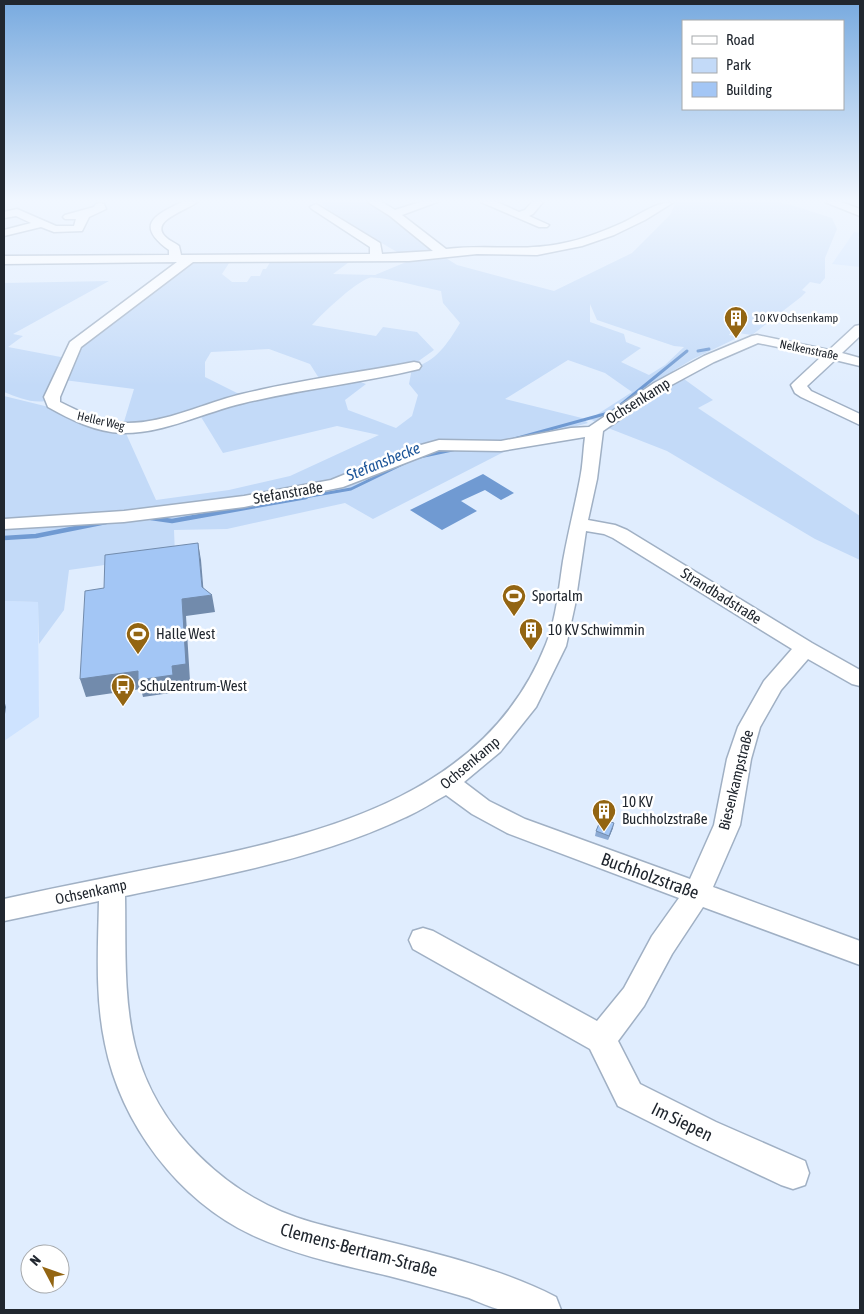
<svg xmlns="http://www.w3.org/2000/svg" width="864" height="1314" viewBox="0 0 864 1314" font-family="'Asap Condensed',sans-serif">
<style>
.built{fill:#cee3ff}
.green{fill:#c3daf8;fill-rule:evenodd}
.water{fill:#709ad2}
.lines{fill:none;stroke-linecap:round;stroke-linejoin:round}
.stream-far1{stroke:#709ad2;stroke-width:3}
.stream{stroke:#709ad2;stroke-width:4.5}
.minor-casing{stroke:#a0b0c4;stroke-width:3}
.minor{fill:#fff;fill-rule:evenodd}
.wall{fill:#8caad3}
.shaded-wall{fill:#728bac}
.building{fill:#a3c6f5;stroke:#728bac}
.labels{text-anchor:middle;stroke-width:5;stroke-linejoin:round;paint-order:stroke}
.far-poi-label{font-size:12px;fill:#21272f;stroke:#fff;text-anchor:start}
.far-street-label{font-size:12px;fill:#21272f;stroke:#fff}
.street-label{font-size:15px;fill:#21272f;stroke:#fff}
.poi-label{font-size:15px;fill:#21272f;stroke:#fff;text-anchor:start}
.water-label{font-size:16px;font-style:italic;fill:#1c5599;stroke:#fff}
.near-street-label{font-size:18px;fill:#21272f;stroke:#fff}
</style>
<rect width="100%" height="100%" fill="#e0edfe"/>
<!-- built -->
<g class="built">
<path d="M854,232l6,1 -2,5 2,1v28l-28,-3z"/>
<path d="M4,601l34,1 1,115 -35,24z"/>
</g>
<!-- green -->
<g class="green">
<path d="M321,202h50l22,15 37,31 27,17 97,26 78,-38 38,-38 6,-13h97l15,2 44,14 5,11 -12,29v20l-5,6 -10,-2 -8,8 4,2 -5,5 -49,38 -21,-3 -2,3 10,2 -46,22 -20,12 40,29 -15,8 162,108v44l-45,-21 -148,-88 -64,-25 -13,-7 42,-27 -27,-19 -37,-13 -63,39 77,19 6,5 -59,16 -156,80 -28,-16 -118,26 -53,1 1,25 -106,15 -5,40 -25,34 -1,-42 -34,-1v-205l49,12 71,21 32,71 73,-10 61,-14 89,-41 -42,-9 -114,27 -25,-41 22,-6 135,-26 11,4 -21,16 3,10 48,18 16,-12 6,-21 -9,-11 3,-16c24,-6 36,-25 48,-45l-17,-20 -2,-12c-12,-2 -64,-16 -72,-13 -16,6 -45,34 -57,47l64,11 7,-9 34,5 17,18 -21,15 -91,18 -12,-19 -41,-15 -58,3 -6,10v15l40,20 -66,19 -56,9 11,-36 -70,-9 14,-35 115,-85h38l-9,14 10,8h15l4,-6h9l3,-7h3l6,-10h81l-20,15 42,1 36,-15 -66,-38 -17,-12zM590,304l7,16 77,26 10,1 -19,18 -16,10 -28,-13 20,-14 -15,-6 -2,-8 -34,-12z"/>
<path d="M109,281l-96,53 10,2 -15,11 58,11 -17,42c-14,5 -32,-3 -45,-8v-109z"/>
</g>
<!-- water -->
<path class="water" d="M483,474l31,19 -13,7 -16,-10 -24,11 16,10 -35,19 -32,-20z"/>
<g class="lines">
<!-- stream-far1 -->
<g class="stream-far1">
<path d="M698,351l11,-2"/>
<path d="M514,439l98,-27 75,-61"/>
<path d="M299,498l52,-9 64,-31 42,-9"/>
</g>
<!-- stream -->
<g class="stream">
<path d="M151,518l21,3 134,-24"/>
<path d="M4,538l32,-2 70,-14"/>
</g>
<!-- minor casing -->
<g class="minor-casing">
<g id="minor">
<path d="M182,202h15c-7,7 -44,17 -34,32 4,6 11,8 16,12l2,9 189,-1v-7l-58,-38 -2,-2 6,-3 64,39 2,11 51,-3 -43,-35 -22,-14h14l13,8 25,-8h17l-35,13 44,34c40,-5 80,3 118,-6 20,-4 40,-12 58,-20 18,-8 33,-21 52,-21l-29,18 -31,15 -32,11 -45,9 -60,-1 -68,7 -216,1 -112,85 -21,50v5c20,10 42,21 65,21 39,1 79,-20 117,-29 57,-14 115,-21 172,-32l5,1 2,3 -2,3c-58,14 -117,20 -175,34 -40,9 -80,31 -122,30 -26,-1 -51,-13 -74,-26l-4,-10 26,-55 107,-80 -173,2v-8l165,-1v-5c-33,-24 -17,-34 13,-48z"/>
<path d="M481,202h16l22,10 6,-2 7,-8h11l-10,12 -4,2 20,9 -2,2h-8z"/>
<path d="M825,202h16l19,7v7z"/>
<path d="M100,203l4,1 2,5 -17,8 -7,14 -28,1 -13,-5 -37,9v-6l27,-7 -15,-7 -12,2v-6l13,-3 39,17h18l2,-7h-11l-2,-2 2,-2 29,-8 2,-3z"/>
<path d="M860,325v11l-18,17 18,5v8l-25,-6 -28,26 4,5 49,23v11l-59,-28 -6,-4 -4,-8 3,-3 28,-26 -64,-13 -44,19 -50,27 -61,42 -6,48 -9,41 27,5 12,5 185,113 48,27v16l-8,-2 -44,-25 -27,31 -21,37 -9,32 -11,66 -27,62 147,54v24l-157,-58 -31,47 -28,52 -26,35 22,43 76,38 89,39 4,12 -4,12 -12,4 -12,-4 -87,-41 -76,-38 -28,-57 -177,-100 -4,-9 4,-9 10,-3 10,3 164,90 27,-33 28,-52 27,-38 -172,-65 -35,-19 -26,-19c-13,7 -26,16 -40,22 -88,42 -186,59 -281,79 1,49 -2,101 10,150 21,84 94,153 176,176 82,23 168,36 245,75l5,13c-16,0 -45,3 -60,0 -11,-3 -22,-8 -32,-12 -27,-8 -53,-15 -80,-22 -47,-11 -94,-21 -137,-41 -74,-35 -131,-111 -147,-191 -10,-47 -7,-95 -6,-143l-95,20v-22c63,-14 126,-26 190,-39 140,-29 294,-69 352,-216 10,-24 13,-57 17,-83 5,-28 12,-55 17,-82 3,-14 3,-28 5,-42l-84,14 -62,-1 -96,37 -99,20 -120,15 -120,7v-10l120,-8 120,-15 87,-16 79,-32 29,-8 62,1 70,-13 18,-1 65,-44 50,-27 48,-20 5,-1 72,15 26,-24zM586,531l18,3 9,4 179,111 -28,32 -26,46 -11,32 -13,66 -24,54 -165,-60 -36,-18 -25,-19 36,-30 36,-45 30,-61 9,-41z"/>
</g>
</g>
<!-- minor -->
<use href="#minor" class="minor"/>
</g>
<!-- wall -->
<path class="wall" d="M613,828l-5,12 -13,-4 1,-5z"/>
<!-- shaded-wall -->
<g class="shaded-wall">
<path d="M198,543l3,17 3,36 8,-1 3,17 -29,4 4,65 -14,2 1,9 -34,5 -2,-8 -55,8 -6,-18 102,-80 20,-12z"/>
<path d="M4,700l2,7 -2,14z"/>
<path d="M614,823l-1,5 -5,12 1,-4z"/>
</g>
<!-- building -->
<g class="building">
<path d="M198,543l4,44 10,8 -30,4 4,65 -14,2 1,9 -35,5v-9l-58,8 5,-88 19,-3 1,-33z"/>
<path d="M601,819l13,4 -5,13 -13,-5z"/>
</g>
<!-- sky -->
<linearGradient id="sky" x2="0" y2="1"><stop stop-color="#78aadf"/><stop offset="0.52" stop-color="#f1f7ff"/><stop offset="1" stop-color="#f1f7ff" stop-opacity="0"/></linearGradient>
<rect width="864" height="386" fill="url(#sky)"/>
<!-- icons -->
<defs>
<g id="building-pin" transform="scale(1.25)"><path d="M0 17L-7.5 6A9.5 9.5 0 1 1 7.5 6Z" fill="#936512" stroke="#fff"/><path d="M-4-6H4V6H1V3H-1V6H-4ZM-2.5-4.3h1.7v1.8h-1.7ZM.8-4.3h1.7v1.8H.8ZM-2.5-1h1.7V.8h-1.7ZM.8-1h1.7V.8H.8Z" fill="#fff"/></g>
<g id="stadium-pin" transform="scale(1.25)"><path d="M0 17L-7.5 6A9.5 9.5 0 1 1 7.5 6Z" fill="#936512" stroke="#fff"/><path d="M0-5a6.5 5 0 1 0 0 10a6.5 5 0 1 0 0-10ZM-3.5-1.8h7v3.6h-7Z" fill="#fff"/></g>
<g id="bus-pin" transform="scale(1.25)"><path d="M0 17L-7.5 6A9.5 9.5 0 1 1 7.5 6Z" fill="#936512" stroke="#fff"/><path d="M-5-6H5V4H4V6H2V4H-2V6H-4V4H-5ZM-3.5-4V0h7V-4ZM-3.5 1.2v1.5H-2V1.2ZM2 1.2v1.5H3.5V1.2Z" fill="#fff"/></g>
</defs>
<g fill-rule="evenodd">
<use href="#building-pin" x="736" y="318"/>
<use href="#stadium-pin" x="514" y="596"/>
<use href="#building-pin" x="531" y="630"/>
<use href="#stadium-pin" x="138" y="634"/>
<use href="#bus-pin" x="123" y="686"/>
<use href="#building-pin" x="604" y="811"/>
</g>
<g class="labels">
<!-- far-poi labels -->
<g class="far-poi-label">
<text x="754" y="322">10 KV Ochsenkamp</text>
</g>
<!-- far-street labels -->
<g class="far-street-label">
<text transform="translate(809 350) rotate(12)" y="4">Nelkenstraße</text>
<text transform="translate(101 421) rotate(13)" y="4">Heller Weg</text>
</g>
<!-- street labels -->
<g class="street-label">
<text transform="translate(638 401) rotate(-32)" y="5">Ochsenkamp</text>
<text transform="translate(288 493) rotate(-10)" y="5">Stefanstraße</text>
<text transform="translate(721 596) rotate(32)" y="5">Strandbadstraße</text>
<text transform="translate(470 763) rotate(-40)" y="5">Ochsenkamp</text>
<text transform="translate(736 780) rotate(-76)" y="5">Biesenkampstraße</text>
<text transform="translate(91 892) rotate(-12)" y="5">Ochsenkamp</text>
</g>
<!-- poi labels -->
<g class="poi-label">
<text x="532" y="601">Sportalm</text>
<text x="548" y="635">10 KV Schwimmin</text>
<text x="156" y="639">Halle West</text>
<text x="140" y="691">Schulzentrum-West</text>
<text x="622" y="807">10 KV<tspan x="622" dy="17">Buchholzstraße</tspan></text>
</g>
<!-- water labels -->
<g class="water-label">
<text transform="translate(383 461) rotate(-22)" y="6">Stefansbecke</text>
</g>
<!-- near-street labels -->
<g class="near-street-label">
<text transform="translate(650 876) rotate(20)" y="6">Buchholzstraße</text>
<text transform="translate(682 1122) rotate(26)" y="6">Im Siepen</text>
<text transform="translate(359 1250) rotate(15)" y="6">Clemens-Bertram-Straße</text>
</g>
</g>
<!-- border -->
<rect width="864" height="1314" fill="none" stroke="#21272f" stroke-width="10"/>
<!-- legend -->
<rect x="682" y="20" width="162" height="90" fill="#ffffff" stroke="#a6a9ac"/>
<rect x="692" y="36" width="25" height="8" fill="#ffffff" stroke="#a6a9ac"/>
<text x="726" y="45" font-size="15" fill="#21272f">Road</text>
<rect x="692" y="58" width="25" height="15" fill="#c3daf8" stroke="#a6a9ac"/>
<text x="726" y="70" font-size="15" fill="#21272f">Park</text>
<rect x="692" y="82" width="25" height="15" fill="#a3c6f5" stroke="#a6a9ac"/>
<text x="726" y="95" font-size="15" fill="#21272f">Building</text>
<!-- north arrow -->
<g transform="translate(45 1269) rotate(311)"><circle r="24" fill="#ffffff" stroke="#a6a9ac"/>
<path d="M0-4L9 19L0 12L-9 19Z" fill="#936512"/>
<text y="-8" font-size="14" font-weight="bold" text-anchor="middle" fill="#21272f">N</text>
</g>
</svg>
